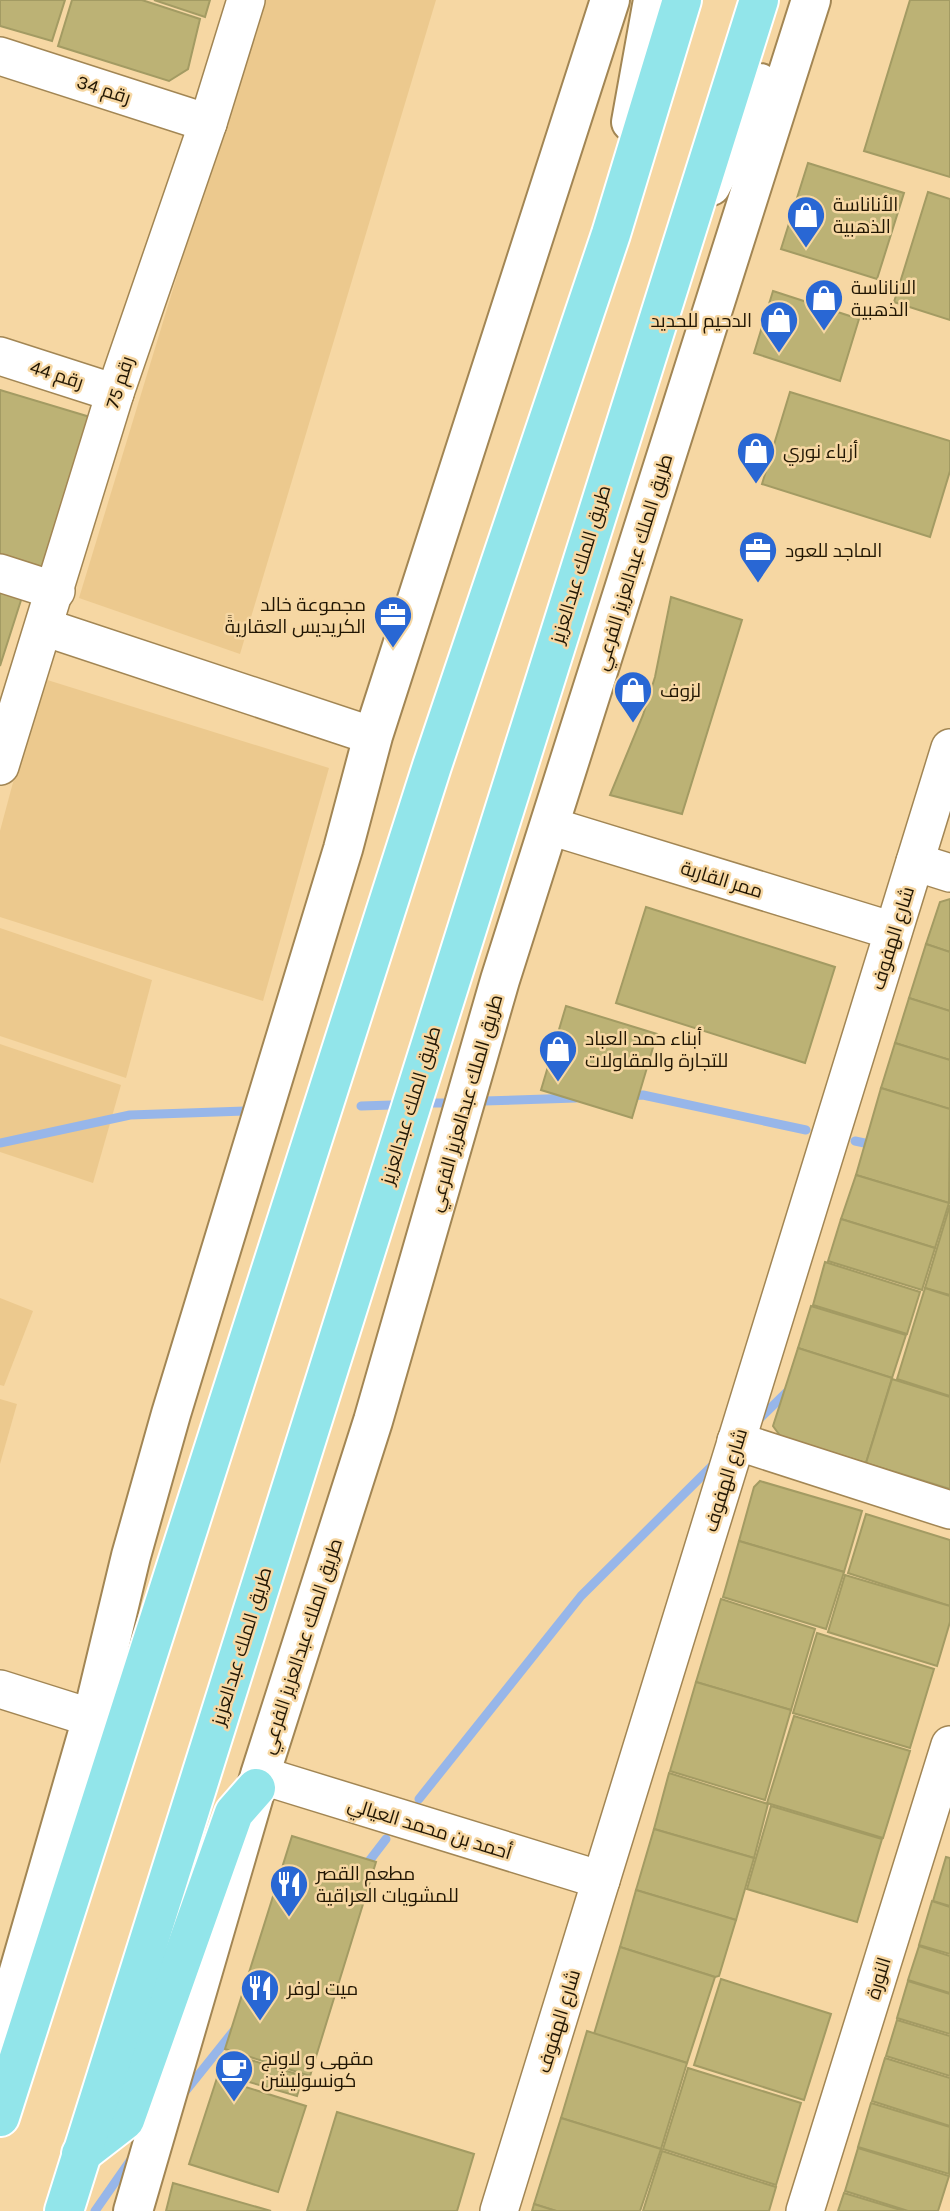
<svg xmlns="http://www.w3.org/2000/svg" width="950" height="2211" viewBox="0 0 950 2211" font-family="Karla,Cairo,sans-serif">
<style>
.built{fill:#ecc98e}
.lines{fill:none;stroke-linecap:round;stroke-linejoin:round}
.stream{stroke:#97b6e9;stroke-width:9}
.building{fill:#bcb275;stroke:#a39b63;stroke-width:2}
.street-casing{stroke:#a28654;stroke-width:40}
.secondary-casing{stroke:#a28654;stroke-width:42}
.primary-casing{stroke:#fff;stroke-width:42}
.street{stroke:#fff;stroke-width:37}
.secondary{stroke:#fff;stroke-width:38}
.primary{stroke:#92e5ea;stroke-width:38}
.labels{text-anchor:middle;stroke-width:5;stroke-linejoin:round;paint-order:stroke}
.street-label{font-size:19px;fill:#211603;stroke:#f6d7a3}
.poi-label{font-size:19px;fill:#211603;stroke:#f6d7a3;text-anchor:start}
</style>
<rect width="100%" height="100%" fill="#f6d7a3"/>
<!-- built -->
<g class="built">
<path d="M261,0h175l-196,654 -161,-56z"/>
<path d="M41,678l288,90 -66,233 -263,-84v-86z"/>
<path d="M0,928l152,52 -26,98 -126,-42z"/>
<path d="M0,1044l121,41 -28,98 -93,-31z"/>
<path d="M0,1298l33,13 -29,75 -4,-1z"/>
<path d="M0,1399l17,5 -17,60z"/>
</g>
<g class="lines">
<!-- stream -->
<g class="stream">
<path d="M629,1096l14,-1 163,35"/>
<path d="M484,1101l92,-3"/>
<path d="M429,1103h17"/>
<path d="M361,1106l31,-1"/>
<path d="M855,1141l19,4"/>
<path d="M0,1143l130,-28 115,-4"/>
<path d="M757,1421l33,-32"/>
<path d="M419,1799l162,-203 135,-134"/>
<path d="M363,1869l23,-30"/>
<path d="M184,2093l52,-65"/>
<path d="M95,2211l37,-53"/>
</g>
</g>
<!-- building -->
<g class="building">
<path d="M0,0h65l-13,41 -52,-15z"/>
<path d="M72,0h70l58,19 -12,50 -19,12 -111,-35z"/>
<path d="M154,0h56l-5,17z"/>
<path d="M910,0h40v177l-86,-26z"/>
<path d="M808,163l96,30 -27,86 -96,-30z"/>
<path d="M928,192l22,7v121l-56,-18z"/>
<path d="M773,291l86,28 -19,62 -86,-28z"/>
<path d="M0,390l90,27 -45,157 -45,-16z"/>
<path d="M790,392l160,49v30l-20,66 -168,-53z"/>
<path d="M0,587l23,7 -23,72z"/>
<path d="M671,597l71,23 -60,194 -72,-19 33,-80 12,-38z"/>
<path d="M950,899v53l-24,-8 14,-42z"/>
<path d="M646,907l189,60 -30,96 -189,-60z"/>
<path d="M926,944l24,8v59l-41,-13z"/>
<path d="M909,998l41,13v49l-55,-17z"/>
<path d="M566,1006l91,28 -25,84 -91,-28z"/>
<path d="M895,1043l55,17v49l-69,-21z"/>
<path d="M881,1088l69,21 -1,94 -93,-28z"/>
<path d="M856,1175l93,28 -14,45 -94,-29z"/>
<path d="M950,1205v90l-25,-7z"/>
<path d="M841,1219l94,29 -13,42 -94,-29z"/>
<path d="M825,1262l95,30 -13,42 -94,-29z"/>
<path d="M925,1288l25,8v100l-53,-17z"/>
<path d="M811,1306l95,29 -14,43 -94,-30z"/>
<path d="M798,1348l94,30 -26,85 -85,-26 -8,-11z"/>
<path d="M892,1379l58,18v92l-84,-26z"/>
<path d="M760,1481l102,30 -18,61 -105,-31 15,-54z"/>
<path d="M866,1514l84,26v66l-102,-33z"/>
<path d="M739,1541l105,31 -18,57 -103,-32z"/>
<path d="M845,1575l105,31v16l-13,44 -109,-34z"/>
<path d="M721,1599l94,30 -24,81 -95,-28z"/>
<path d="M817,1633l117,36 -24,79 -117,-35z"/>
<path d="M696,1682l95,28 -26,90 -95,-29z"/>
<path d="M794,1716l116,35 -27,87 -116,-35z"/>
<path d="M669,1773l99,31 -14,54 -100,-29z"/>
<path d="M771,1806l111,33 -25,83 -110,-33z"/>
<path d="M654,1829l100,29 -18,62 -100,-30z"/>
<path d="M292,1836l84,26 -66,214 -85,-27z"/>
<path d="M946,1857l4,1v48l-17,-5z"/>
<path d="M636,1890l100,30 -17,56 -4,1 -95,-30z"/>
<path d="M932,1901l18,6v47l-31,-9z"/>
<path d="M919,1946l31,10v37l-42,-13z"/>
<path d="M620,1947l95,30 -28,86 -93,-29z"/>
<path d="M721,1979l110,35 -27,86 -110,-35z"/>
<path d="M908,1981l42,13v40l-53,-16z"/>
<path d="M897,2020l53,16v40l-64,-20z"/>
<path d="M587,2031l100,32 -26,86 -100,-31z"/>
<path d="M231,2054l72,22 -6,20 -72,-21z"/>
<path d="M885,2058l65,20v48l-78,-25z"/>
<path d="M688,2068l113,35 -25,82 -113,-36z"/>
<path d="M217,2078l89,28 -28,86 -89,-28z"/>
<path d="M871,2103l79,24 -1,47 -91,-27z"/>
<path d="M337,2112l137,42 -17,57h-150z"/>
<path d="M561,2118l100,31 -21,62h-84l-22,-7z"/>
<path d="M858,2148l91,28 -11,35h-30l-63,-20z"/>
<path d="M662,2151l114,36 -7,24h-126z"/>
<path d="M173,2183l98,28h-105z"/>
<path d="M844,2193l60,18h-66z"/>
<path d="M534,2204l22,7h-24z"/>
</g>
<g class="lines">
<!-- street casing -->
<g class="street-casing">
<g id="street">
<path d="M0,56l208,67"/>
<path d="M0,356l115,37"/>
<path d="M0,573l56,18"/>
<path d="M44,627l329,109"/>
<path d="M0,766l115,-373 93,-270 38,-123"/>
<path d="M550,826l343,105"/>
<path d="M915,862l35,11"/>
<path d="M736,1441l214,69"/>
<path d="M0,1689l92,29"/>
<path d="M260,1775l341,105"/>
<path d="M499,2211l451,-1463"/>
<path d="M805,2211l145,-466"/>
</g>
</g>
<!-- secondary casing -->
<g class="secondary-casing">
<g id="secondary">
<path d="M631,122l22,-122"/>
<path d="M711,186l37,-71 12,-32"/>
<path d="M0,2037l92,-319 39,-162 40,-142 172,-565 30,-113 237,-736"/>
<path d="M133,2211l127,-436 113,-354 127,-441 311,-980"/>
</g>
</g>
<!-- primary casing -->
<g class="primary-casing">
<g id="primary">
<path d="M0,2117l432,-1351 179,-532 71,-234"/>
<path d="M81,2154l44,-34 109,-307 22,-25"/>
<path d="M64,2211l695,-2211"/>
</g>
</g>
<!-- street -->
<use href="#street" class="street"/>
<!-- secondary -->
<use href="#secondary" class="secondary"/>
<!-- primary -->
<use href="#primary" class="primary"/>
</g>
<!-- icons -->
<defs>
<g id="shop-pin" transform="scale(2.0125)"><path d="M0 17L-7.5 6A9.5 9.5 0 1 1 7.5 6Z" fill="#2967d4" stroke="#f6d7a3"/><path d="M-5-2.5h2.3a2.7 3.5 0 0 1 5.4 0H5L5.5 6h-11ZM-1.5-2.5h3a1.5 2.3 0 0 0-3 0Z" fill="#fff"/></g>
<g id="office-pin" transform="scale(2.0125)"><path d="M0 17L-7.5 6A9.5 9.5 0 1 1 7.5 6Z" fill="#2967d4" stroke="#f6d7a3"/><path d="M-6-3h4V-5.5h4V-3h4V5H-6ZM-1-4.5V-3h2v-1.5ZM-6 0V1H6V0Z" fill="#fff"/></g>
<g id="restaurant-pin" transform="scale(2.0125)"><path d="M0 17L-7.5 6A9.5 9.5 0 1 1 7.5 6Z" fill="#2967d4" stroke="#f6d7a3"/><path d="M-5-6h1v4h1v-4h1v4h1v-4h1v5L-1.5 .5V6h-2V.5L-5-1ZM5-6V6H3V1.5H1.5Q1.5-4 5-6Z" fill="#fff"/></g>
<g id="cafe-pin" transform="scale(2.0125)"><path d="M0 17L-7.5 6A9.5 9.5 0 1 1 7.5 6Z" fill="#2967d4" stroke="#f6d7a3"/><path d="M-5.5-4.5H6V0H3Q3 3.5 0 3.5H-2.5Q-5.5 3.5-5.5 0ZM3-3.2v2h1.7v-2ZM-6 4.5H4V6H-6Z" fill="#fff"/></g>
</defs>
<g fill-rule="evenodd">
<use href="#shop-pin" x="806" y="215"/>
<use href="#shop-pin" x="824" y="298"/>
<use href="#shop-pin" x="779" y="320"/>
<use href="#shop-pin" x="756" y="451"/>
<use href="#office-pin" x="758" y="550"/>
<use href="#office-pin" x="393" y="615"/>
<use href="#shop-pin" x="633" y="690"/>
<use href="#shop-pin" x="558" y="1049"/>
<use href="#restaurant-pin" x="289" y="1884"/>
<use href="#restaurant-pin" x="260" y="1988"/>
<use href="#cafe-pin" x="234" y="2069"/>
</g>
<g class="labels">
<!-- street labels -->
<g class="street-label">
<text transform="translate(104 89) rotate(18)" y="7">رقم 34</text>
<text transform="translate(57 374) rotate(18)" y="7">رقم 44</text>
<text transform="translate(119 382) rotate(-72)" y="7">رقم 75</text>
<text transform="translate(633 562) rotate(-73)" y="7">طريق الملك عبدالعزيز الفرعي</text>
<text transform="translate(580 564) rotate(-73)" y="7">طريق الملك عبدالعزيز</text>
<text transform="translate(722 879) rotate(17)" y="7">ممر القاربة</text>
<text transform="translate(892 938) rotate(-73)" y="7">شارع الهفوف</text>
<text transform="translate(465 1103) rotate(-74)" y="7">طريق الملك عبدالعزيز الفرعي</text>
<text transform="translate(410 1105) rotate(-73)" y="7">طريق الملك عبدالعزيز</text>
<text transform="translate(725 1480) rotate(-73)" y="7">شارع الهفوف</text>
<text transform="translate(241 1646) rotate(-73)" y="7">طريق الملك عبدالعزيز</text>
<text transform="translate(301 1646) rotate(-72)" y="7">طريق الملك عبدالعزيز الفرعي</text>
<text transform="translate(430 1828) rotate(17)" y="7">أحمد بن محمد العيالي</text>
<text transform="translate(878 1978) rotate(-73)" y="7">النورة</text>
<text transform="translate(558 2021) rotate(-73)" y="7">شارع الهفوف</text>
</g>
<!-- poi labels -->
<g class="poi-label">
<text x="833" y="211">الأناناسة<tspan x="833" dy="22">الذهبية</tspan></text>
<text x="851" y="294">الاناناسة<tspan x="851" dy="22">الذهبية</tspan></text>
<text x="752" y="327" text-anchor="end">الدحيم للحديد</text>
<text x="783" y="458">أزياء نوري</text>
<text x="785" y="557">الماجد للعود</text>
<text x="366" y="611" text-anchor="end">مجموعة خالد<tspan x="366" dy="22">الكريديس العقاريةً</tspan></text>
<text x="660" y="697">لزوف</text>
<text x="585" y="1045">أبناء حمد العباد<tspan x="585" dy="22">للتجارة والمقاولات</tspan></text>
<text x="316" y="1880">مطعم القصر<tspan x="316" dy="22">للمشويات العراقية</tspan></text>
<text x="287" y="1995">ميت لوفر</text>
<text x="261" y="2065">مقهى و لاونج<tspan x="261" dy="22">كونسوليشن</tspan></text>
</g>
</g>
</svg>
